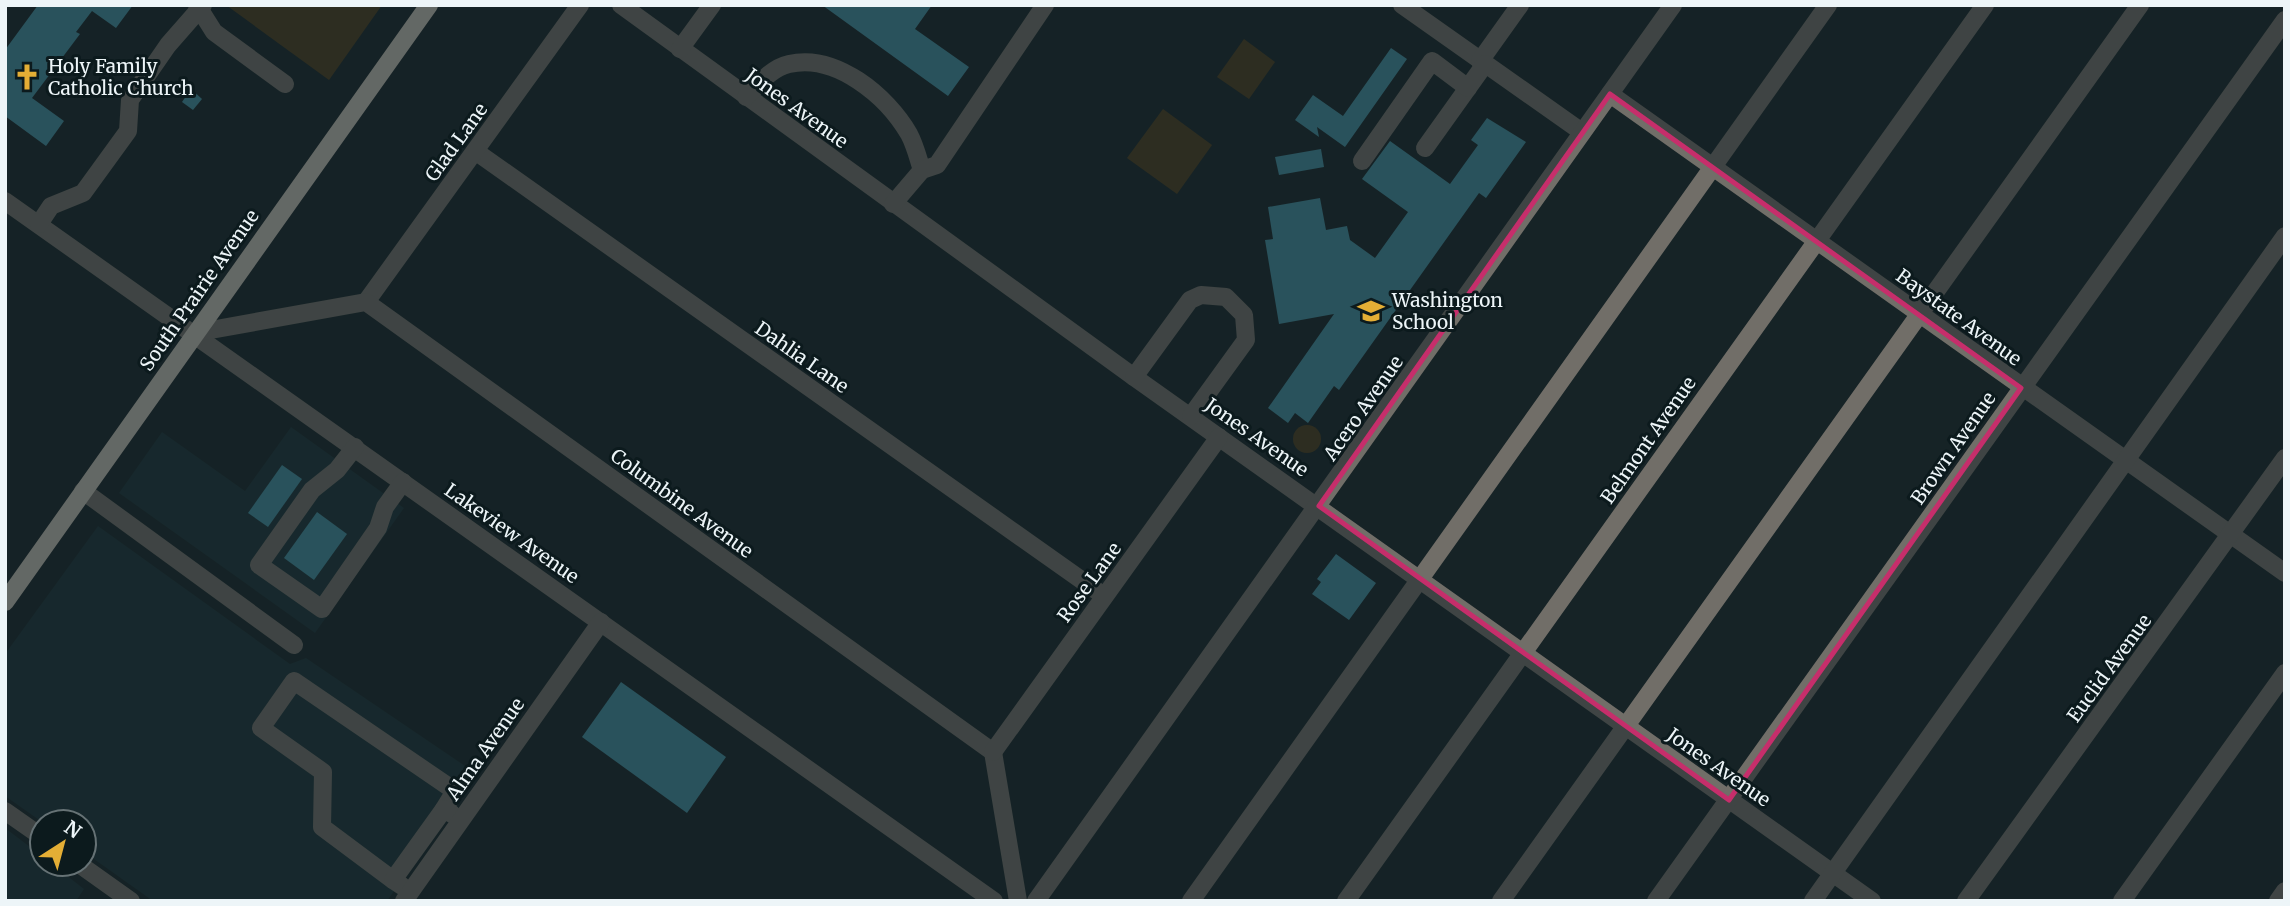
<svg xmlns="http://www.w3.org/2000/svg" width="2290" height="906" viewBox="0 0 2290 906" font-family="Merriweather,serif">
<style>
.built{fill:#1a3035}
.green{fill:#4b3b1b}
.building{fill:#418c9d}
.lines{fill:none;stroke-linecap:round;stroke-linejoin:round}
.minor{stroke:#716e68;stroke-width:18}
.major{stroke:#c2bcb1;stroke-width:18}
.marked{fill:none;stroke:#c62e6b;stroke-width:5;stroke-linejoin:round}
.labels{text-anchor:middle;stroke-width:6;stroke-linejoin:round;paint-order:stroke}
.poi-label{font-size:19px;fill:#edf5f8;stroke:#0c1a1d;text-anchor:start}
.street-label{font-size:19px;fill:#edf5f8;stroke:#0c1a1d}
</style>
<rect width="100%" height="100%" fill="#162326"/>
<!-- built -->
<g class="built">
<path d="M291,427l113,81 -89,125 -196,-140 43,-61 83,59z"/>
<path d="M98,526l192,138 16,-6 171,116 -90,127h-234l-69,-49v-30h-42l-37,-26v-142z"/>
<path d="M5,828l37,28v8h10l32,25 -8,12h-71z"/>
</g>
<!-- green -->
<g class="green">
<path d="M226,5h156l-53,75z"/>
<path d="M1244,39l31,23 -26,37 -32,-22z"/>
<path d="M1163,109l49,36 -35,49 -50,-36z"/>
<circle cx="1307" cy="439" r="14"/>
</g>
<!-- building -->
<g class="building">
<path d="M38,5h95l-17,23 -24,-17 -16,21 4,2 -48,64 32,23 -18,25 -41,-30v-66z"/>
<path d="M822,5h110l-17,24 54,38 -21,29z"/>
<path d="M1391,48l16,11 -62,88 -28,-20 2,10 -24,-17 18,-25 30,21z"/>
<path d="M191,89l11,10 -9,11 -11,-8z"/>
<path d="M1487,118l39,24 -40,56 -7,-5 -140,197 -5,-4 -26,37 -13,-10 -7,10 -20,-15 66,-94 -55,10 -14,-84 8,-1 -5,-32 52,-9 6,32 21,-4 3,14 25,18 33,-46 -46,-33 28,-38 60,43 28,-39 -7,-5z"/>
<path d="M1321,149l3,18 -45,8 -4,-18z"/>
<path d="M282,465l20,14 -34,48 -20,-14z"/>
<path d="M317,512l30,22 -33,46 -30,-22z"/>
<path d="M1336,554l40,29 -27,37 -37,-26 9,-12 -4,-3z"/>
<path d="M621,682l105,75 -39,56 -105,-76z"/>
</g>
<g class="lines">
<!-- minor -->
<g class="minor">
<path d="M197,5l17,27 71,52"/>
<path d="M621,5l513,372 738,524"/>
<path d="M1402,5l180,127"/>
<path d="M680,49l32,-44"/>
<path d="M1480,61l40,-56"/>
<path d="M1610,94l675,479"/>
<path d="M746,97c12,-12 25,-29 43,-33 47,-11 98,32 120,70 6,11 9,24 13,36"/>
<path d="M1425,148l60,-84"/>
<path d="M475,151l629,445"/>
<path d="M1362,161l70,-100 36,27"/>
<path d="M5,201l989,700"/>
<path d="M893,204l29,-34 15,-5 108,-160"/>
<path d="M39,224l12,-18 32,-13 45,-62 2,-31 38,-55 35,-40"/>
<path d="M366,302l214,-297"/>
<path d="M194,333l172,-31 627,450 25,149"/>
<path d="M1134,377l56,-77 11,-5 25,2 18,18 2,25 -55,76"/>
<path d="M355,447l-18,23 -25,20 -53,75 63,44 56,-81 7,-21 18,-25"/>
<path d="M83,491l211,154"/>
<path d="M993,752l226,-315"/>
<path d="M5,811l37,26"/>
<path d="M79,864l52,37"/>
<path d="M393,880l-71,-53 1,-55 -62,-44 33,-47 161,110 -11,18"/>
<path d="M402,886l-9,-6 51,-71 8,5"/>
<path d="M404,901l197,-279"/>
<path d="M1036,901l637,-896"/>
<path d="M1191,901l637,-896"/>
<path d="M1346,901l639,-896"/>
<path d="M1501,901l639,-896"/>
<path d="M1656,901l629,-881"/>
<path d="M1813,901l472,-665"/>
<path d="M1966,901l319,-443"/>
<path d="M2122,901l163,-228"/>
<path d="M2278,901l7,-10"/>
</g>
<!-- major -->
<path class="major" d="M5,602l424,-597"/>
</g>
<!-- marked area -->
<path d="M0 0H2290V906H0ZM1610,94l411,294 -292,412 -410,-294z" fill="#162326" fill-opacity=".55" fill-rule="evenodd"/>
<path class="marked" d="M1610,94l411,294 -292,412 -410,-294z"/>
<!-- icons -->
<defs>
<g id="church-bare" transform="scale(2.1)"><path d="M-1.2-6h2.4v3.5h3.3v2.4h-3.3V6h-2.4V-.1h-3.3v-2.4h3.3Z" fill="#e4ae35" stroke="#0c1a1d" stroke-width="2.5" paint-order="stroke"/></g>
<g id="school-bare" transform="scale(2.1)"><path d="M0-5L7-2L0 1L-7-2ZM-4 1L0 2.5L4 1V4Q0 6-4 4Z" fill="#e4ae35" stroke="#0c1a1d" stroke-width="2.5" paint-order="stroke"/></g>
</defs>
<g fill-rule="evenodd">
<use href="#church-bare" x="27" y="77"/>
<use href="#school-bare" x="1371" y="311"/>
</g>
<g class="labels">
<!-- poi labels -->
<g class="poi-label">
<text x="48" y="73">Holy Family<tspan x="48" dy="22">Catholic Church</tspan></text>
<text x="1392" y="307">Washington<tspan x="1392" dy="22">School</tspan></text>
</g>
<!-- street labels -->
<g class="street-label">
<text transform="translate(797 108) rotate(36)" y="7">Jones Avenue</text>
<text transform="translate(456 142) rotate(-54)" y="7">Glad Lane</text>
<text transform="translate(199 290) rotate(-55)" y="7">South Prairie Avenue</text>
<text transform="translate(1959 317) rotate(36)" y="7">Baystate Avenue</text>
<text transform="translate(802 357) rotate(35)" y="7">Dahlia Lane</text>
<text transform="translate(1363 408) rotate(-55)" y="7">Acero Avenue</text>
<text transform="translate(1257 437) rotate(35)" y="7">Jones Avenue</text>
<text transform="translate(1648 440) rotate(-55)" y="7">Belmont Avenue</text>
<text transform="translate(1953 448) rotate(-55)" y="7">Brown Avenue</text>
<text transform="translate(682 503) rotate(36)" y="7">Columbine Avenue</text>
<text transform="translate(512 533) rotate(35)" y="7">Lakeview Avenue</text>
<text transform="translate(1089 582) rotate(-54)" y="7">Rose Lane</text>
<text transform="translate(2109 668) rotate(-54)" y="7">Euclid Avenue</text>
<text transform="translate(485 749) rotate(-55)" y="7">Alma Avenue</text>
<text transform="translate(1719 767) rotate(35)" y="7">Jones Avenue</text>
</g>
</g>
<!-- border -->
<rect width="2290" height="906" fill="none" stroke="#edf5f8" stroke-width="14"/>
<!-- north arrow -->
<g transform="translate(63 843) rotate(36)"><circle r="33" fill="#0c1a1d" stroke="#667275" stroke-width="2"/>
<path d="M0-5L12 26L0 18L-12 26Z" fill="#e4ae35"/>
<text y="-10" font-size="19" font-weight="bold" text-anchor="middle" fill="#edf5f8">N</text>
</g>
</svg>
